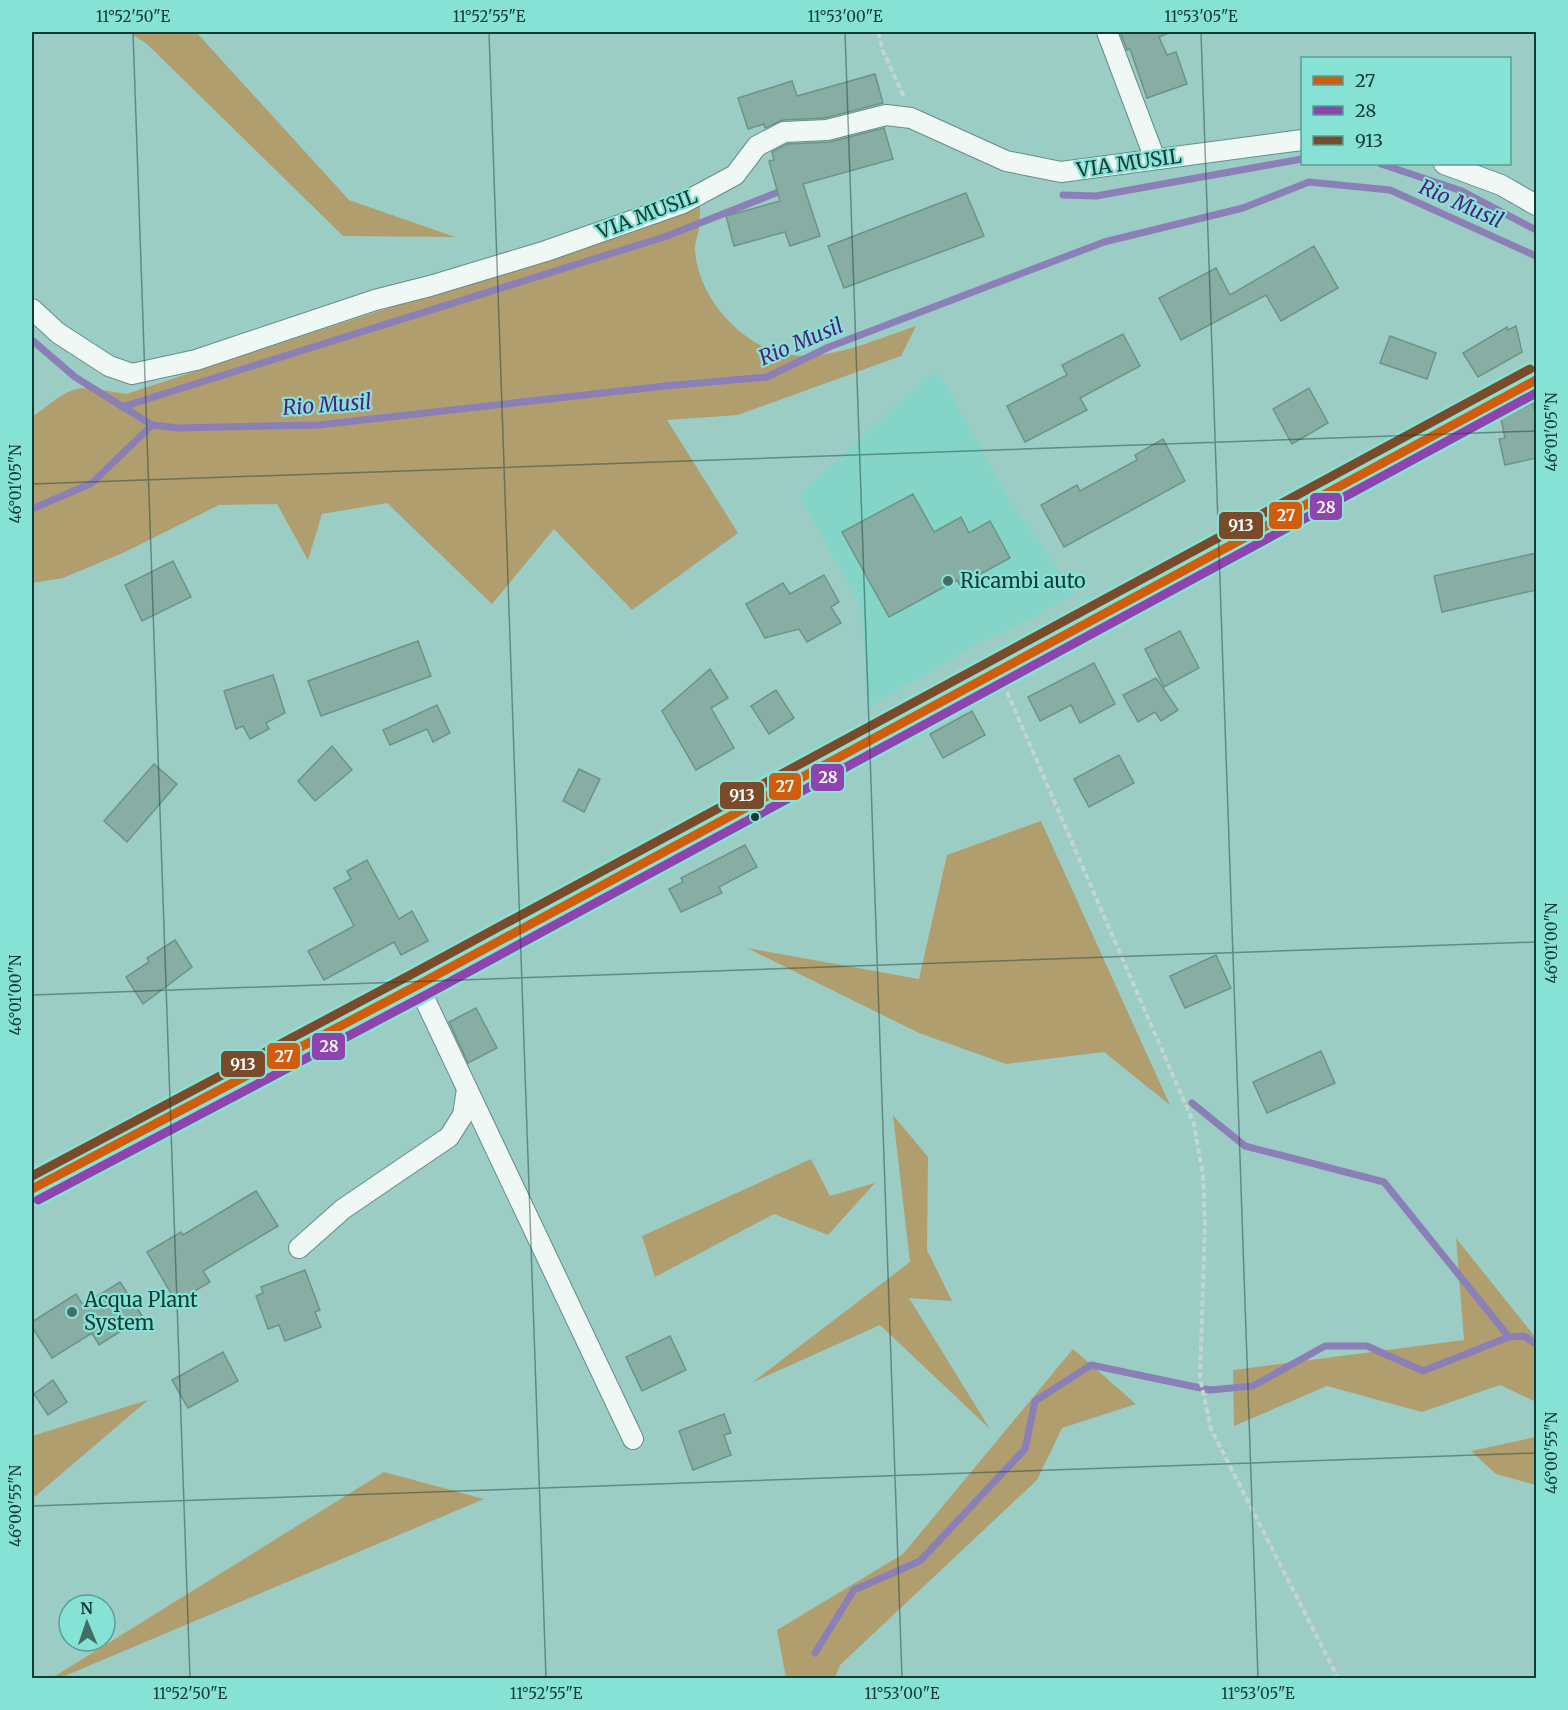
<svg xmlns="http://www.w3.org/2000/svg" width="1568" height="1710" viewBox="0 0 1568 1710" font-family="Merriweather,serif">
<style>
.built{fill:#84d4c8}
.forest{fill:#b09e6e}
.lines{fill:none;stroke-linecap:round;stroke-linejoin:round}
.stream{stroke:#8b7fb7;stroke-width:7}
.building{fill:#88aea3;stroke:#6d9389;stroke-width:1.5}
.minor-casing{stroke:#638e88;stroke-width:22}
.primary-casing{stroke:#638e88;stroke-width:34}
.path{stroke:#c3d4d1;stroke-width:4;stroke-dasharray:6 3;stroke-linecap:butt}
.minor{stroke:#f0f8f6;stroke-width:20}
.primary{stroke:#f0f8f6;stroke-width:32}
.bus-1-casing{stroke:#86e2d4;stroke-width:14}
.bus-2-casing{stroke:#86e2d4;stroke-width:14}
.bus-3-casing{stroke:#86e2d4;stroke-width:14}
.bus-1{stroke:#d05d0b;stroke-width:9}
.bus-2{stroke:#8e44ad;stroke-width:9}
.bus-3{stroke:#7a4b2a;stroke-width:9}
.ticks{fill:none;stroke:#133b36;stroke-width:1.5;stroke-opacity:0.45}
.poi-dot{fill:#436e68;stroke:#86e2d4;stroke-width:2}
.bus-dot{fill:#133b36;stroke:#86e2d4;stroke-width:2}
.labels{text-anchor:middle;stroke-width:4.5;stroke-linejoin:round;paint-order:stroke}
.street-label{font-size:20px;fill:#133b36;stroke:#86e2d4}
.poi-label{font-size:20px;fill:#133b36;stroke:#86e2d4;text-anchor:start}
.water-label{font-size:21px;font-style:italic;fill:#521c83;stroke:#86e2d4}
.line-badge{stroke:#86e2d4;stroke-width:2}
.badge-label{font-size:16px;text-anchor:middle;font-weight:bold;fill:#fff}
.neatline{fill:none;stroke:#133b36;stroke-width:2}
.ticks-label{font-size:15px;text-anchor:middle;fill:#133b36}
</style>
<rect width="100%" height="100%" fill="#9bcdc5"/>
<!-- built -->
<path class="built" d="M937,369l70,127 68,98 -66,36 -20,7 -121,70 -6,-99 -63,-113z"/>
<!-- forest -->
<g class="forest">
<path d="M129,32h67l153,168 106,37 -112,-1 -196,-192z"/>
<path d="M700,201c0,9 0,19 -1,28 -1,7 -5,15 -4,22 2,25 14,48 30,66 60,66 120,33 191,9l-15,30 -163,59 -71,5 71,113 -106,77 -78,-81 -62,75 -105,-101 -65,11 -14,46 -31,-56 -58,1 -94,47 -62,26 -31,5v-166c45,-33 38,-33 94,-23l469,-154z"/>
<path d="M1041,821l129,284 -66,-53 -98,12 -87,-31 -172,-85 172,31 28,-124z"/>
<path d="M893,1115l35,42 -1,93 25,51 -43,-3 81,131 -110,-104 -127,57 157,-120z"/>
<path d="M811,1159l19,37 45,-13 -47,52 -54,-21 -119,63 -13,-41z"/>
<path d="M1456,1238l80,100v64l-36,-17 -78,27 -95,-26 -93,40 -1,-56 231,-30z"/>
<path d="M1073,1349l63,55 -74,24 -25,52 -197,185 -5,13h-49l-9,-48 126,-76z"/>
<path d="M148,1400l-116,99v-63z"/>
<path d="M1536,1437v48l-40,-11 -25,-23z"/>
<path d="M384,1472l100,27 -424,179h-8z"/>
</g>
<g class="lines">
<!-- stream -->
<g class="stream">
<path d="M1381,164l81,27 74,39"/>
<path d="M1063,195l33,1 206,-37"/>
<path d="M32,340l43,37 77,48 26,3 140,-3 347,-39 102,-9 62,-30 275,-105 139,-34 66,-26 81,8 146,66"/>
<path d="M122,407l545,-171 114,-45"/>
<path d="M32,509l60,-26 60,-58"/>
<path d="M1192,1103l53,43 139,36 125,155"/>
<path d="M815,1653l39,-63 66,-29 105,-112 10,-48 56,-36 119,25 43,-4 72,-40h42l56,25 86,-34 15,-1 12,8"/>
</g>
</g>
<!-- building -->
<g class="building">
<path d="M1120,32h51l-12,5 8,18 9,-3 11,32 -40,14 -17,-49 -3,1z"/>
<path d="M875,74l8,29 -58,15 -42,2 -18,8 -1,-4 -16,5 -10,-31 54,-17 5,15z"/>
<path d="M884,128l9,31 -90,25 17,52 -30,10 -5,-14 -51,14 -8,-30 54,-15 -11,-40 5,-1 -2,-8 15,-8 43,-2z"/>
<path d="M966,193l18,43 -140,52 -16,-42z"/>
<path d="M1314,246l24,42 -57,33 -15,-26 -85,45 -22,-42 57,-30 14,27z"/>
<path d="M1516,326l6,26 -44,25 -15,-24 44,-26 1,3z"/>
<path d="M1123,334l17,32 -60,32 7,12 -62,32 -18,-36 60,-31 -5,-10z"/>
<path d="M1390,336l46,17 -9,26 -47,-16z"/>
<path d="M1309,388l19,35 -36,21 -19,-35z"/>
<path d="M1533,403l3,16v39l-31,7 -6,-26 6,-1 -4,-19z"/>
<path d="M1163,439l22,42 -121,66 -23,-42 36,-20 3,6 57,-31 -2,-5z"/>
<path d="M913,494l21,38 27,-15 8,16 21,-12 20,37 -50,27 -3,-5 -68,37 -47,-85z"/>
<path d="M1536,553v37l-94,22 -8,-36z"/>
<path d="M173,561l18,36 -49,24 -17,-36z"/>
<path d="M824,575l15,27 -8,5 10,16 -34,19 -8,-13 -34,9 -19,-34 37,-21 7,11z"/>
<path d="M1180,631l19,37 -35,19 -19,-38z"/>
<path d="M418,641l13,35 -110,40 -13,-35z"/>
<path d="M1094,663l21,41 -35,19 -9,-18 -31,16 -12,-24z"/>
<path d="M710,669l18,29 -17,10 23,40 -38,22 -34,-59z"/>
<path d="M273,675l12,38 -19,10 3,6 -19,10 -7,-13 -7,3 -12,-38z"/>
<path d="M1156,678l22,32 -17,11 -6,-9 -17,10 -15,-27z"/>
<path d="M776,690l18,28 -25,16 -18,-28z"/>
<path d="M437,705l13,28 -17,9 -6,-13 -37,16 -7,-15z"/>
<path d="M972,711l13,24 -42,23 -13,-24z"/>
<path d="M332,746l20,24 -37,31 -17,-20z"/>
<path d="M1119,755l15,28 -45,24 -15,-28z"/>
<path d="M154,764l23,20 -50,58 -23,-21z"/>
<path d="M579,769l21,10 -16,33 -21,-11z"/>
<path d="M745,845l12,22 -38,20 3,6 -41,19 -12,-23 14,-7 -2,-4z"/>
<path d="M367,860l32,59 13,-8 16,30 -27,14 -7,-13 -70,38 -16,-29 46,-25 -20,-38 17,-9 -4,-8z"/>
<path d="M175,940l17,27 -49,37 -17,-27 23,-15 -2,-4z"/>
<path d="M1216,955l15,33 -46,20 -15,-32z"/>
<path d="M476,1008l21,40 -29,15 -19,-41z"/>
<path d="M1321,1051l14,32 -68,30 -14,-31z"/>
<path d="M256,1191l22,35 -75,45 7,11 -34,20 -29,-50 34,-20 2,3z"/>
<path d="M305,1270l15,40 -5,2 6,15 -36,14 -6,-16 -11,4 -12,-33 7,-3 -2,-6z"/>
<path d="M120,1282l23,35 -44,28 -7,-12 -40,25 -20,-31v-5l44,-28 7,11z"/>
<path d="M670,1336l16,34 -44,21 -16,-34z"/>
<path d="M223,1352l15,29 -50,27 -16,-28z"/>
<path d="M53,1380l14,22 -19,13 -14,-21z"/>
<path d="M724,1414l7,19 -7,2 7,20 -38,15 -14,-39z"/>
</g>
<g class="lines">
<!-- minor casing -->
<g class="minor-casing">
<g id="minor">
<path d="M1107,32l48,127"/>
<path d="M1444,164l57,21 35,20"/>
<path d="M32,309l26,24 51,33 23,8 64,-14 179,-60 55,-14 116,-35 137,-48 52,-28 22,-29 27,-14 43,-2 59,-15 25,3 95,43 55,11 241,-32"/>
<path d="M418,985l215,454"/>
<path d="M299,1248l44,-39 106,-72 14,-22 4,-26"/>
</g>
</g>
<!-- primary casing -->
<g class="primary-casing">
<path id="primary" d="M32,1189l386,-204 602,-328 516,-277"/>
</g>
<!-- path -->
<g class="path">
<path d="M878,32l5,19 21,46"/>
<path d="M1007,692l187,432 9,52 2,48 -5,154 11,51 127,249"/>
</g>
<!-- minor -->
<use href="#minor" class="minor"/>
<!-- primary -->
<use href="#primary" class="primary"/>
<!-- bus-1 casing -->
<g class="bus-1-casing">
<path id="bus-1" d="M32,1189l386,-204 1118,-605"/>
</g>
<!-- bus-2 casing -->
<g class="bus-2-casing">
<path id="bus-2" d="M38,1200l386,-204 1112,-603"/>
</g>
<!-- bus-3 casing -->
<g class="bus-3-casing">
<path id="bus-3" d="M32,1176l380,-202 1118,-605"/>
</g>
<!-- bus-1 -->
<use href="#bus-1" class="bus-1"/>
<!-- bus-2 -->
<use href="#bus-2" class="bus-2"/>
<!-- bus-3 -->
<use href="#bus-3" class="bus-3"/>
</g>
<!-- ticks -->
<path class="ticks" d="M133,32l57,1646M489,32l57,1646M845,32l57,1646M1201,32l57,1646M32,484l1504,-53M32,995l1504,-53M32,1506l1504,-53"/>
<!-- markers -->
<g class="poi-dot">
<circle cx="948" cy="581" r="6"/>
<circle cx="72" cy="1312" r="6"/>
</g>
<circle class="bus-dot" cx="755" cy="817" r="5"/>
<g class="labels">
<!-- street labels -->
<g class="street-label">
<text transform="translate(1129 163) rotate(-8)" y="7">VIA MUSIL</text>
<text transform="translate(647 214) rotate(-21)" y="7">VIA MUSIL</text>
</g>
<!-- poi labels -->
<g class="poi-label">
<text x="960" y="588">Ricambi auto</text>
<text x="84" y="1307">Acqua Plant<tspan x="84" dy="23">System</tspan></text>
</g>
<!-- water labels -->
<g class="water-label">
<text transform="translate(1461 204) rotate(24)" y="7">Rio Musil</text>
<text transform="translate(801 342) rotate(-23)" y="7">Rio Musil</text>
<text transform="translate(327 405) rotate(-4)" y="7">Rio Musil</text>
</g>
</g>
<g class="line-badge">
<rect x="1309" y="492" width="34" height="29" rx="6" fill="#8e44ad"/>
<rect x="1268" y="501" width="35" height="29" rx="6" fill="#d05d0b"/>
<rect x="1218" y="511" width="46" height="29" rx="6" fill="#7a4b2a"/>
<rect x="810" y="763" width="35" height="29" rx="6" fill="#8e44ad"/>
<rect x="768" y="772" width="34" height="29" rx="6" fill="#d05d0b"/>
<rect x="719" y="781" width="46" height="29" rx="6" fill="#7a4b2a"/>
<rect x="311" y="1032" width="35" height="29" rx="6" fill="#8e44ad"/>
<rect x="266" y="1042" width="35" height="28" rx="6" fill="#d05d0b"/>
<rect x="220" y="1050" width="46" height="28" rx="6" fill="#7a4b2a"/>
</g>
<g class="badge-label">
<text x="1326" y="513">28</text>
<text x="1286" y="521">27</text>
<text x="1241" y="531">913</text>
<text x="828" y="783">28</text>
<text x="785" y="792">27</text>
<text x="742" y="801">913</text>
<text x="329" y="1052">28</text>
<text x="284" y="1062">27</text>
<text x="243" y="1070">913</text>
</g>
<!-- border -->
<rect width="1568" height="1710" fill="none" stroke="#86e2d4" stroke-width="66"/>
<!-- legend -->
<rect x="1301" y="57" width="210" height="108" fill="#86e2d4" stroke="#589f95" stroke-width="1.5"/>
<rect x="1313" y="76" width="30" height="9" fill="#d05d0b" stroke="#589f95" stroke-width="1.5"/>
<text x="1355" y="87" font-size="18" fill="#133b36">27</text>
<rect x="1313" y="106" width="30" height="9" fill="#8e44ad" stroke="#589f95" stroke-width="1.5"/>
<text x="1355" y="117" font-size="18" fill="#133b36">28</text>
<rect x="1313" y="136" width="30" height="9" fill="#7a4b2a" stroke="#589f95" stroke-width="1.5"/>
<text x="1355" y="147" font-size="18" fill="#133b36">913</text>
<!-- north arrow -->
<g transform="translate(87 1623) rotate(358)"><circle r="28" fill="#86e2d4" stroke="#589f95" stroke-width="1.5"/>
<path d="M0-4.5L10 22L0 15L-10 22Z" fill="#436e68"/>
<text y="-9" font-size="16" font-weight="bold" text-anchor="middle" fill="#133b36">N</text>
</g>
<rect x="33" y="33" width="1502" height="1644" class="neatline"/>
<g class="ticks-label">
<text x="133" y="22">11°52'50"E</text>
<text x="489" y="22">11°52'55"E</text>
<text x="845" y="22">11°53'00"E</text>
<text x="1201" y="22">11°53'05"E</text>
<text transform="translate(1552 432) rotate(-90)" y="5">46°01'05"N</text>
<text transform="translate(16 484) rotate(-90)" y="5">46°01'05"N</text>
<text transform="translate(1552 943) rotate(-90)" y="5">46°01'00"N</text>
<text transform="translate(16 995) rotate(-90)" y="5">46°01'00"N</text>
<text transform="translate(1552 1453) rotate(-90)" y="5">46°00'55"N</text>
<text transform="translate(16 1506) rotate(-90)" y="5">46°00'55"N</text>
<text x="190" y="1699">11°52'50"E</text>
<text x="546" y="1699">11°52'55"E</text>
<text x="902" y="1699">11°53'00"E</text>
<text x="1258" y="1699">11°53'05"E</text>
</g>
</svg>
